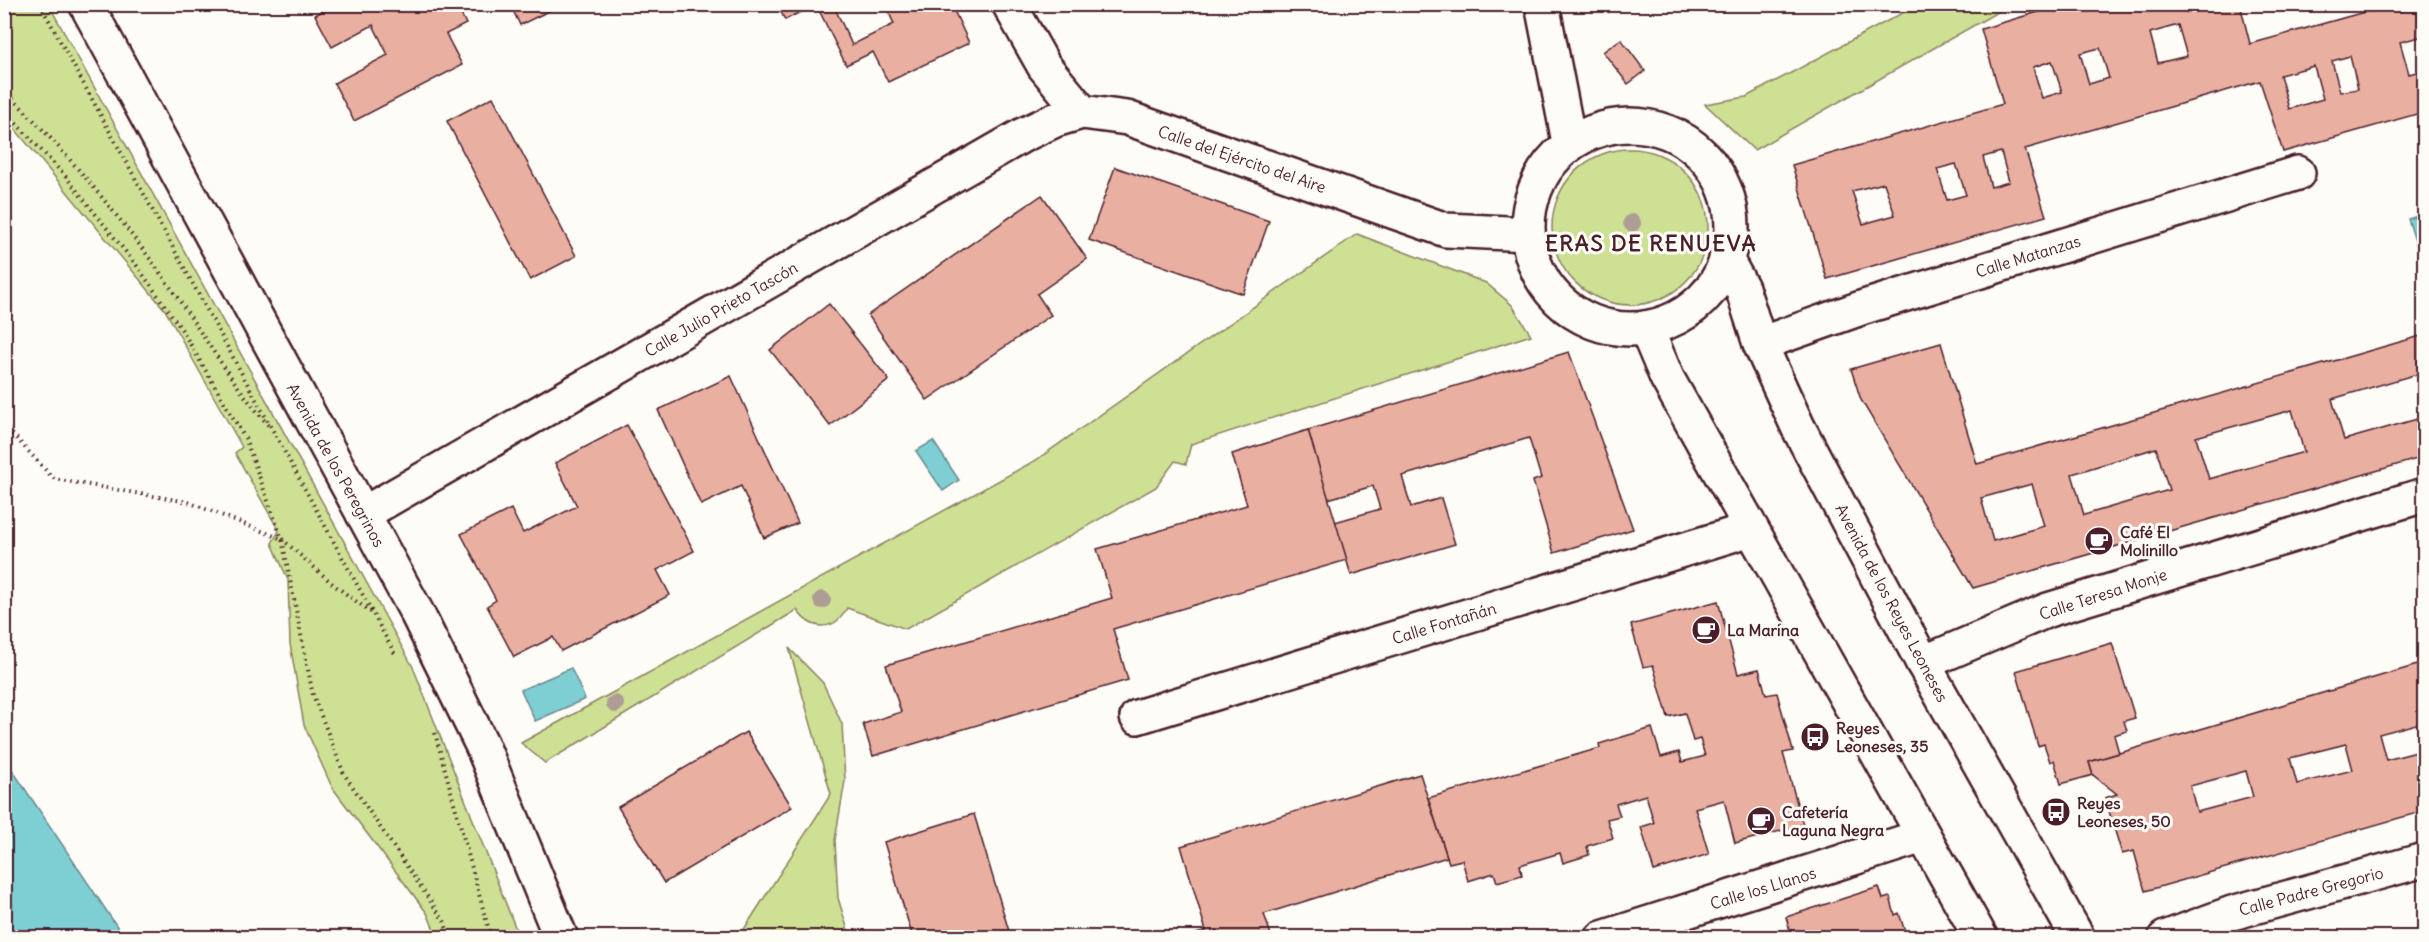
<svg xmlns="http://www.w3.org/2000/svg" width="2429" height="942" viewBox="0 0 2429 942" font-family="Delius,sans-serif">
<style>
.green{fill:#cde094;stroke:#8c8060;stroke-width:1.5}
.water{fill:#7ecfd4;stroke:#698990;stroke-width:1.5}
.building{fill:#e9b0a2;stroke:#4a1f2b;stroke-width:1.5;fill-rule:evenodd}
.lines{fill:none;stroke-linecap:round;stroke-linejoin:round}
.street-casing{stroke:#4a1f2b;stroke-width:38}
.path{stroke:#4a1f2b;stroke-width:4;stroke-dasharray:1.5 4.5;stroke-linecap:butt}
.street{stroke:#fdfcf7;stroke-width:33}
.tree{fill:#ad9d95}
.labels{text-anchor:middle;stroke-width:6;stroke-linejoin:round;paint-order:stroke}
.street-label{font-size:16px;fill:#4a1f2b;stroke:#fdfcf7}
.poi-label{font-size:16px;font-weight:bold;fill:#4a1f2b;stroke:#fdfcf7;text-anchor:start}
.district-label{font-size:22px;font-weight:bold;letter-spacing:1.5px;fill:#4a1f2b;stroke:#fdfcf7}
</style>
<rect width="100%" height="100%" fill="#fdfcf7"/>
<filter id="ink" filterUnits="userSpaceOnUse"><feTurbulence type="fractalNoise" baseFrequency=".0167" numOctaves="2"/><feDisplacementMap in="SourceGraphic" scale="12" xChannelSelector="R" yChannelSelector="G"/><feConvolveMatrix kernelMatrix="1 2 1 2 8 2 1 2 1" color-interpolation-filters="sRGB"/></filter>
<g filter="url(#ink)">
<!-- green -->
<g class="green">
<path d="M4,5h45l364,662 106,270h-82l-10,-24 -95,-126 -28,-62 -14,-81 -2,-64 -16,-37 7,-12 -44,-78 7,-6 -77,-137 -160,-193z"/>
<path d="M1917,5h93l-256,145 -49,-46 41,-7z"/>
<circle cx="1630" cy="227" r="78"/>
<path d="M1357,234l129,49 26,22 19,30 -340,109 -5,20 -11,-3 -19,26 -250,142 -59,-21c-12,24 -36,23 -50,2l-252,153 -24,-20 515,-283z"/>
<path d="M789,648l34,35 19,41 3,57 -10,59 3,58 12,39h-111l92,-143z"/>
</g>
<!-- water -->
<g class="water">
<path d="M2424,214v51l-1,1 -15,-47z"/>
<path d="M933,441l26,39 -16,11 -27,-40z"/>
<path d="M571,668l14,31 -50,22 -14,-31z"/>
<path d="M5,759l119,178h-119z"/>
</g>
<!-- building -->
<g class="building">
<path d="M335,4h121l10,20 -20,10 16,31 -108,56 -20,-38 54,-28 -15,-30 -41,22 -17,-32z"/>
<path d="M510,4h53l-43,21z"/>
<path d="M777,4h39l-31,16z"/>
<path d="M816,4h17l19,41 42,-21 -9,-20h66l18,39 -81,39 -15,-30 -27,13z"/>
<path d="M2065,4h175l10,40 143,-40h31v32l-24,6 9,32 15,-4v42l-141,40 -23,-71 -235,68 21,67 -219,63 -35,-114 211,-61 -22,-75zM2178,25l9,31 -29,7 -8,-30zM2100,48l9,30 -20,6 -9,-31zM2350,56l8,33 -18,3 -8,-31zM2052,61l10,31 -20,6 -9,-31zM2314,66l9,33 -34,10 -9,-34zM2001,152l8,30 -18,5 -8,-30zM1956,164l10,31 -19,5 -10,-31zM1884,183l11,32 -32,9 -11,-33z"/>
<path d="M1621,39l24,32 -17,13 -25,-32z"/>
<path d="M493,97l83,159 -46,24 -83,-159z"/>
<path d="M1115,167l154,54 -26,73 -154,-54z"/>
<path d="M1042,195l45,64 -50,35 14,21 -124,85 -59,-85z"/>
<path d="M829,304l60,76 -59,46 -60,-76z"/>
<path d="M2424,335v37l-92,27 12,41 80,-23v40l-451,131 -112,-188 -10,-31 90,-26 36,121zM2292,410l12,42 -95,27 -13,-42zM2156,448l13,42 -85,25 -12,-41zM2032,484l12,42 -51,15 -12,-43z"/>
<path d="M1569,352l64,177 -79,24 -21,-72 8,-3 -12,-40 -127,38 9,31 30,-9 14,46 -104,31 -16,-53 45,-13 -7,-23 -45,13 -20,-69z"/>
<path d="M731,376l67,147 -34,15 -23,-52 -40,19 -43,-95z"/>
<path d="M627,425l67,126 -37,19 13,25 -109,56 -8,-14 -39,20 -27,-51 9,-6 -35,-66 50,-25 12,24 54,-27 -22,-43z"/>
<path d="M1308,430l39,130 -234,69 15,51 -255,76 -10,-32 38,-12 -15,-47 226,-67 -15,-49 150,-44 -15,-51z"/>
<path d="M1718,601l20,73 21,-5 7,26 11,-2 16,58 -10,2 20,72 -68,18 -11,-43 -29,8 14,46 -55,17 -13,-44 13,-4 -8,-28 -30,9 4,12 -13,3 6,19 -26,8 2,9 -26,8 -3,-10 -40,12 2,10 -25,7 -3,-9 -26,8 -6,-21 -13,3 -21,-65 172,-50 -1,-4 53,-16 9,29 18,-5 3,10 23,-6 -5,-17 -7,2 -8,-28 -17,4 -15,-52 -10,2 -12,-42z"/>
<path d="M2112,643l23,75 -11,3 3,10 -13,4 5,18 -30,9 4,13 -32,9 -7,-24 -4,2 -6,-18 -6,2 -22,-75z"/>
<path d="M2424,663v59l-45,12 7,26 38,-10v61l-279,80 -11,-40 -12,3 -17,-56 12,-4 -24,-19 -4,-13zM2346,744l7,26 -56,14 -7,-26zM2246,771l7,26 -56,15 -7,-26z"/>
<path d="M746,732l46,75 -128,76 -46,-76z"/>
<path d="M1420,774l27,83 -183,57 8,24h-89l23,-7 -25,-85z"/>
<path d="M974,814l37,124h-98l-29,-96z"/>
<path d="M1879,887l4,12 7,-2 5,18 4,-2 8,25h-121l-2,-6 6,-1 -4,-14z"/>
</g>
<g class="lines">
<!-- street casing -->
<g class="street-casing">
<g id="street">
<path d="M86,4l331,609 65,132 79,193"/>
<path d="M1009,4l35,62 38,46 45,6 319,112 82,4"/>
<path d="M1542,4l27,138"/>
<circle cx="1630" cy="227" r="102"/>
<path d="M1726,259l16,29 18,56 38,83 125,236 155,275"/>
<path d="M1646,328l21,50 314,560"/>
<path d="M1760,344l104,-37 434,-134"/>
<path d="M363,514l660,-379 32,-15 27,-8"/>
<path d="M1923,663l125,-53 376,-115"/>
<path d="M1137,717l614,-188"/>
<path d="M1602,938l321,-102"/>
<path d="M2165,938l67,-25 192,-53"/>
</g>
</g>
<!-- path -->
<g class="path">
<path d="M40,4l355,650"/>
<path d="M4,90c54,53 104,112 149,173 40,54 72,112 116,163"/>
<path d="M4,110l62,67 71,89 45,64 63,108 37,101 52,46 38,28"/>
<path d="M4,425l50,54 134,23 94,37 31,156 31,79 100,147 6,17"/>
<path d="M435,733l56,205"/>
</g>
<!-- street -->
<use href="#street" class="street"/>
</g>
<!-- trees -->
<g class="tree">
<circle cx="1632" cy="223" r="9"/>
<circle cx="822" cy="600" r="9"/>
<circle cx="615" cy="704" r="9"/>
</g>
</g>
<!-- icons -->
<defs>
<g id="cafe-disc" transform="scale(1.5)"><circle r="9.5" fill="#4a1f2b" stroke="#fdfcf7"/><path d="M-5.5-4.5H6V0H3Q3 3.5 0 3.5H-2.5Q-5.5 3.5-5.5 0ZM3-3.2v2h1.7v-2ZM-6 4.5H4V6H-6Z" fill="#fff"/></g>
<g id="bus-disc" transform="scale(1.5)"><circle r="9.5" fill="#4a1f2b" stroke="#fdfcf7"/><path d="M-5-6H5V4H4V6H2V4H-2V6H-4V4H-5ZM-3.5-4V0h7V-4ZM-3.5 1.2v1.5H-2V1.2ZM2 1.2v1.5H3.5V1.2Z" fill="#fff"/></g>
</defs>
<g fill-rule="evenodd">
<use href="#cafe-disc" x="2099" y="541"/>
<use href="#cafe-disc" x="1706" y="630"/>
<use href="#bus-disc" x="1815" y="737"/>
<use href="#bus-disc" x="2056" y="812"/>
<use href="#cafe-disc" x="1761" y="821"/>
</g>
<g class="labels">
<!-- street labels -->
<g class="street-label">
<text transform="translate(1242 159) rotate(19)" y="6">Calle del Ejército del Aire</text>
<text transform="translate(2028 256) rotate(-17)" y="6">Calle Matanzas</text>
<text transform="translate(721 309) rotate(-30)" y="6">Calle Julio Prieto Tascón</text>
<text transform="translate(336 465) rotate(61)" y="6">Avenida de los Peregrinos</text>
<text transform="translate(2103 594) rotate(-18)" y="6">Calle Teresa Monje</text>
<text transform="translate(1892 603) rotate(62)" y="6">Avenida de los Reyes Leoneses</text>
<text transform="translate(1444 623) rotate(-17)" y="6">Calle Fontañán</text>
<text transform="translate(1763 888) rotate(-17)" y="6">Calle los Llanos</text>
<text transform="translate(2311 891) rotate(-15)" y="6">Calle Padre Gregorio</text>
</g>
<!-- poi labels -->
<g class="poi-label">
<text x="2120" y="538">Café El<tspan x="2120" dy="18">Molinillo</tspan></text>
<text x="1727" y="636">La Marina</text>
<text x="1836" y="734">Reyes<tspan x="1836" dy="18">Leoneses, 35</tspan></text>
<text x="2077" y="809">Reyes<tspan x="2077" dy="18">Leoneses, 50</tspan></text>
<text x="1782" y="818">Cafetería<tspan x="1782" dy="18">Laguna Negra</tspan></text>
</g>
<!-- district labels -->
<g class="district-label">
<text x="1651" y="251">ERAS DE RENUEVA</text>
</g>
</g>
<!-- margin -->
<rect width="2429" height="942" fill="none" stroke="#fdfcf7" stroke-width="24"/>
<rect x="12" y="12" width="2405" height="918" fill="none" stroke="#4a1f2b" stroke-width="2" filter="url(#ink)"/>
</svg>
